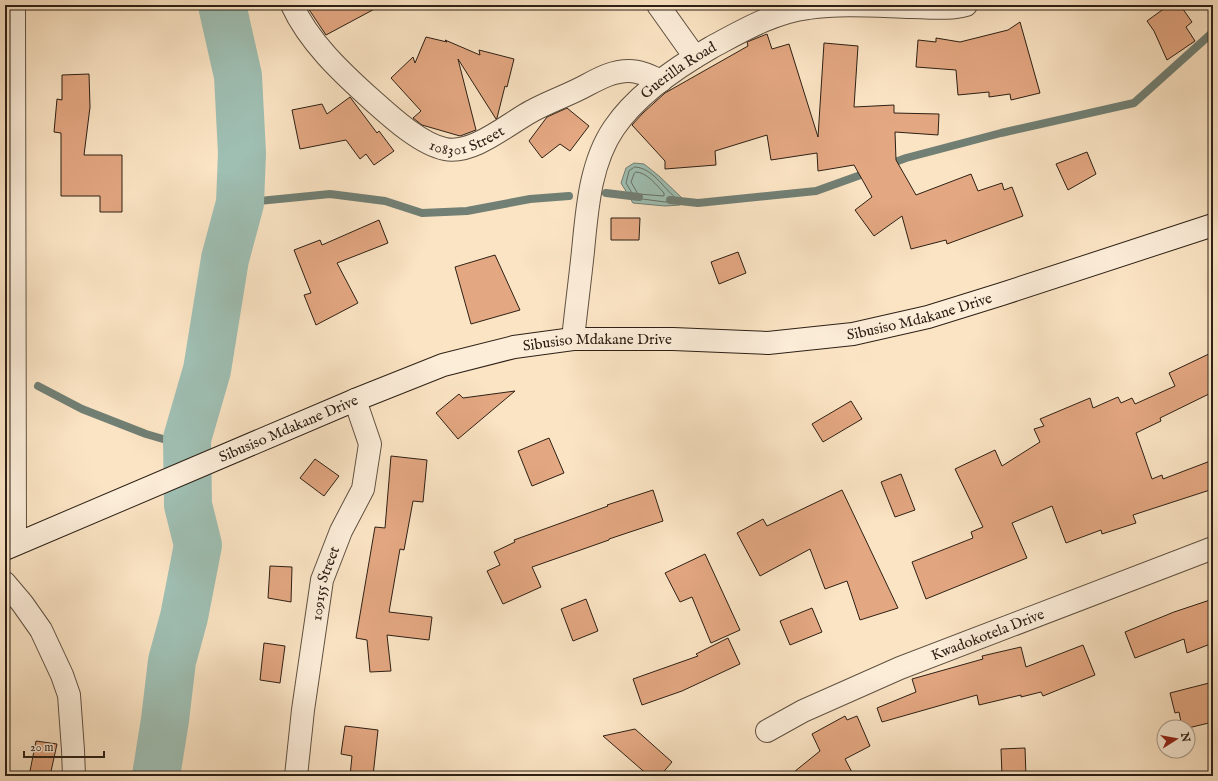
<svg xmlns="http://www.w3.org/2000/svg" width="1218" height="781" viewBox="0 0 1218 781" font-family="'IM FELL English',serif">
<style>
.water{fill:#9fbfb3;stroke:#717f74}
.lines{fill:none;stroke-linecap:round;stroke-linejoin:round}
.shore{stroke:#667064;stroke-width:1}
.stream{stroke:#717f74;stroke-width:8}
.river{stroke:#9fbfb3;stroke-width:48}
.building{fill:#e3a781;stroke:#2d2015}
.street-casing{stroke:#605141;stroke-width:24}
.secondary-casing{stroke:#2d2015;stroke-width:24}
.street{stroke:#fcedd9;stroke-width:22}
.secondary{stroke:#fcedd9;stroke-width:22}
.labels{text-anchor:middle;stroke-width:3;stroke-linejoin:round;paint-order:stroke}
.street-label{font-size:15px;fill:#2d2015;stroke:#fcedd9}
</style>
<rect width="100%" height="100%" fill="#fbe4c4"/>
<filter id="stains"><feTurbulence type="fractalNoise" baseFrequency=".005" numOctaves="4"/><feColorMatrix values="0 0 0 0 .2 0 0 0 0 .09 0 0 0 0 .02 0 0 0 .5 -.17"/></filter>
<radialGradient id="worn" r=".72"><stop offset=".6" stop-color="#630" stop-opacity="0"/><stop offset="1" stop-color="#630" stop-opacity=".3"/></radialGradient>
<!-- water -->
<path class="water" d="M634,163l10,1 15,12 23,22 -2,7 -15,1 -32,-3 -12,-20 5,-15z"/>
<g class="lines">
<!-- shore -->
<g class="shore">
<path d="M635,167c18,1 28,21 41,31v3l-11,1 -30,-4 -9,-15 3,-12z"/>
<path d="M636,172c11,0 21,14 28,21v3l-26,-2 -7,-12 3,-8z"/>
</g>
<!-- stream -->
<g class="stream">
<path d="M1213,32v-27"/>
<path d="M887,165l19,-7 95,-25 133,-30 79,-71"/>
<path d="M606,193l33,4"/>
<path d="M670,200l28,3 118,-12 53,-19"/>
<path d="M240,203l90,-9 55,7 37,12 45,-2 63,-12 39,-3"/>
<path d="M38,386l44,23 64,25 41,12"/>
</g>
<!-- river -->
<path class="river" d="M156,776l9,-56 7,-59 12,-44 14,-72 -10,-40 -1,-66 20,-69 18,-111 15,-56 2,-50 -4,-77 -16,-71"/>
</g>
<!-- building -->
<g class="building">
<path d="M306,5h76l-56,30z"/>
<path d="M1169,5h11l12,17 -6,5 9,14 -28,19 -13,-29 -7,-10z"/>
<path d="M1020,22l20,71 -29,7 -1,-6 -21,3v-5l-31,3 -2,-25 -40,-3 2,-27 18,2v-4l24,4 48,-12z"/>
<path d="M767,34l5,15 17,-5 29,93 6,-94 34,3 -4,61 40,-2v8l45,1 -1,21 -43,-3 1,28 20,35 55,-21 7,17 24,-8 2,7 8,-3 11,29 -76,28 -1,-4 -35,9 -9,-33 -28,20 -19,-26 17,-13 -18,-32 -36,6 -1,-18 -46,7 -4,-25 -52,16 1,14 -51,4v-8l-33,-36 11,-12 22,-20 83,-47 -1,-4z"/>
<path d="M426,37l21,5 -2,-2 35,15 -1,-5 35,9 -7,28 -2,-1 -8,32 -1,1 -38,-60 18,71 -16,6 -38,-11 -9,-7 8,-7 -30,-33 22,-21 2,6z"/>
<path d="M89,74l1,33 -6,48h38v57h-22v-16h-39v-63l-7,-1 3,-33 5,1v-25z"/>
<path d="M350,97l27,36 2,-2 15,20 -20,14 -8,-11 -6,5 -14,-19 -46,9 -8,-39 30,-6 5,10z"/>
<path d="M567,108l22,18 -19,25 -10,-7 -18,14 -13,-17 18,-24z"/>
<path d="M1087,152l9,22 -28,16 -12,-26z"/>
<path d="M611,218h29l-1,22h-28z"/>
<path d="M379,220l9,23 -51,20 21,40 -42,22 -12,-30 7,-2 -17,-43 26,-10 2,5z"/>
<path d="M738,252l8,21 -27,11 -8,-22z"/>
<path d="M495,255l25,55 -49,14 -16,-57z"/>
<path d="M1213,352v40l-53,26 1,3 -25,12 16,46 10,-4 1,4 50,-19v29l-80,26 3,8 -34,11 -1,-4 -35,13 -14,-37 -40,17 15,35 -101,41 -14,-37 61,-24 -2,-6 12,-5 -28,-58 40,-19 7,16 38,-24 -6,-13 10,-3 -4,-7 50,-21 3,10 25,-11 3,6 11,-5 3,6 40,-18 -6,-13z"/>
<path d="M515,391l-57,48 -22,-26 23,-19 4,4z"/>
<path d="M851,401l11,18 -39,23 -11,-18z"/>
<path d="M549,438l15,35 -32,13 -14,-35z"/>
<path d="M391,456l36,4 -4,42 -10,-1 -9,49 -4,-1 -11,63 43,5 -3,23 -42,-5 4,36 -21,1 -3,-32 -11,-2 19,-111 10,1z"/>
<path d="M315,459l24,17 -15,20 -24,-18z"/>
<path d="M901,474l14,36 -20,7 -14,-35z"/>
<path d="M653,490l10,31 -54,18v1l-77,27 9,20 -38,17 -16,-33 13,-6 -6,-13 21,-10 -1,-2 94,-34 -1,-1z"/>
<path d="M842,490l56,118 -38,12 -13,-39 -22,8 -15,-40 -50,27 -23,-43 26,-14 4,7z"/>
<path d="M705,554l35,76 -29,13 -19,-46 -12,5 -15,-29z"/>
<path d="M270,566l22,1 -1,35 -23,-4z"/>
<path d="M586,599l12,32 -25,10 -12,-32z"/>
<path d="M1213,599v44l-26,10 -3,-14 -49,19 -10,-26 49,-20z"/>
<path d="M812,608l10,24 -32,13 -10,-24z"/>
<path d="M728,638l12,26 -58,27 -40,14 -9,-26 65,-23 -2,-2z"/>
<path d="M264,643l21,3 -5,37 -20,-3z"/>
<path d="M1083,645l12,30 -52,21 -2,-4 -20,5v-2l-42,10 -2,-10 -95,27 -5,-14 39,-16 -4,-13 71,-20 -1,-3 39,-9 5,20z"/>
<path d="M1213,682v40l-25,6v-1h-6l-3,-15 -4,1 -5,-20z"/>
<path d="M845,716l2,4 10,-4 13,30 -25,13 9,17h-65l31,-25 -8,-17z"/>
<path d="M345,726l33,4 -5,46h-23l2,-20 -11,-2z"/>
<path d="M635,729l37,33 -12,14h-11l-46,-40z"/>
<path d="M36,741l21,3 -7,32h-21z"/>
<path d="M1025,748l1,28h-24l-1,-27z"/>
</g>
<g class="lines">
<!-- street casing -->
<g class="street-casing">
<g id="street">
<path d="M14,5l1,539"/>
<path id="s1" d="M292,5c17,37 49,67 79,94 19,17 49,45 74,50 28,6 64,-26 87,-38 18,-10 37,-16 55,-26 13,-7 26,-14 42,-14 11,0 21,5 32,10"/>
<path d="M658,5l37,52"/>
<path id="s2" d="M573,339c3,-29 7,-59 10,-88 4,-41 7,-88 31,-123 23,-34 63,-61 98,-81 30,-16 62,-35 96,-39 34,-5 69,-2 103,-1 18,0 38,3 55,-2"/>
<path d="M5,583l17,20 19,27 21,45 7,20 4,55 1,26"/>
<path id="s3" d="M767,731l36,-20 97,-43 313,-120"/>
<path id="s4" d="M296,776l7,-66 19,-130 19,-49 22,-42 7,-45 -15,-44"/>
</g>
</g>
<!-- secondary casing -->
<g class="secondary-casing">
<g id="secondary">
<path id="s5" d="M5,549l350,-149 88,-35 71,-18 59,-8h100l95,4 85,-9 75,-17 74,-23 211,-69"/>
</g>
</g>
<!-- street -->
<use href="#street" class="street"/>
<!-- secondary -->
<use href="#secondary" class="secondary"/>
</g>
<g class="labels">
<!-- street labels -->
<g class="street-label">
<text dy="5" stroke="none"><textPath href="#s2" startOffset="304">Guerilla Road</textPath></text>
<text dy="5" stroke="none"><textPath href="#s1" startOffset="237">108301 Street</textPath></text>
<text dy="5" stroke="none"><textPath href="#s5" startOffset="957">Sibusiso Mdakane Drive</textPath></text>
<text dy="5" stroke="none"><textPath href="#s5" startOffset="632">Sibusiso Mdakane Drive</textPath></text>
<text dy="5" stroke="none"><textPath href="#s5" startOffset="308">Sibusiso Mdakane Drive</textPath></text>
<text dy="5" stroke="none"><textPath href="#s4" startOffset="195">109155 Street</textPath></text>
<text dy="5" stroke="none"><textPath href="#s3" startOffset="241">Kwadokotela Drive</textPath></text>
</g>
</g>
<!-- margin -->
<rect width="1218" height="781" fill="none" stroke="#fbe4c4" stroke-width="20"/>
<rect x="6" y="6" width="1206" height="769" fill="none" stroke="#2d2015" stroke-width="2"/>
<rect x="10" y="10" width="1198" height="761" fill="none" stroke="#2d2015"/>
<!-- north arrow -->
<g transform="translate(1176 739) rotate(79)"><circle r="19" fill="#fcedd9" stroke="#a99b8b"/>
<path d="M0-3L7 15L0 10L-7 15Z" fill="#8f2418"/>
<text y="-6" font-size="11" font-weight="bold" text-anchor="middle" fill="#2d2015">N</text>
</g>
<!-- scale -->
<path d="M24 751v6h80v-6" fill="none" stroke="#2d2015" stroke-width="2"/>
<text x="30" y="751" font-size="12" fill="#2d2015" stroke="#fcedd9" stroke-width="3" paint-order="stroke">20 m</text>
<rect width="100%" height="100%" filter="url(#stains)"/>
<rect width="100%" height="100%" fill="url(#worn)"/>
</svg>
